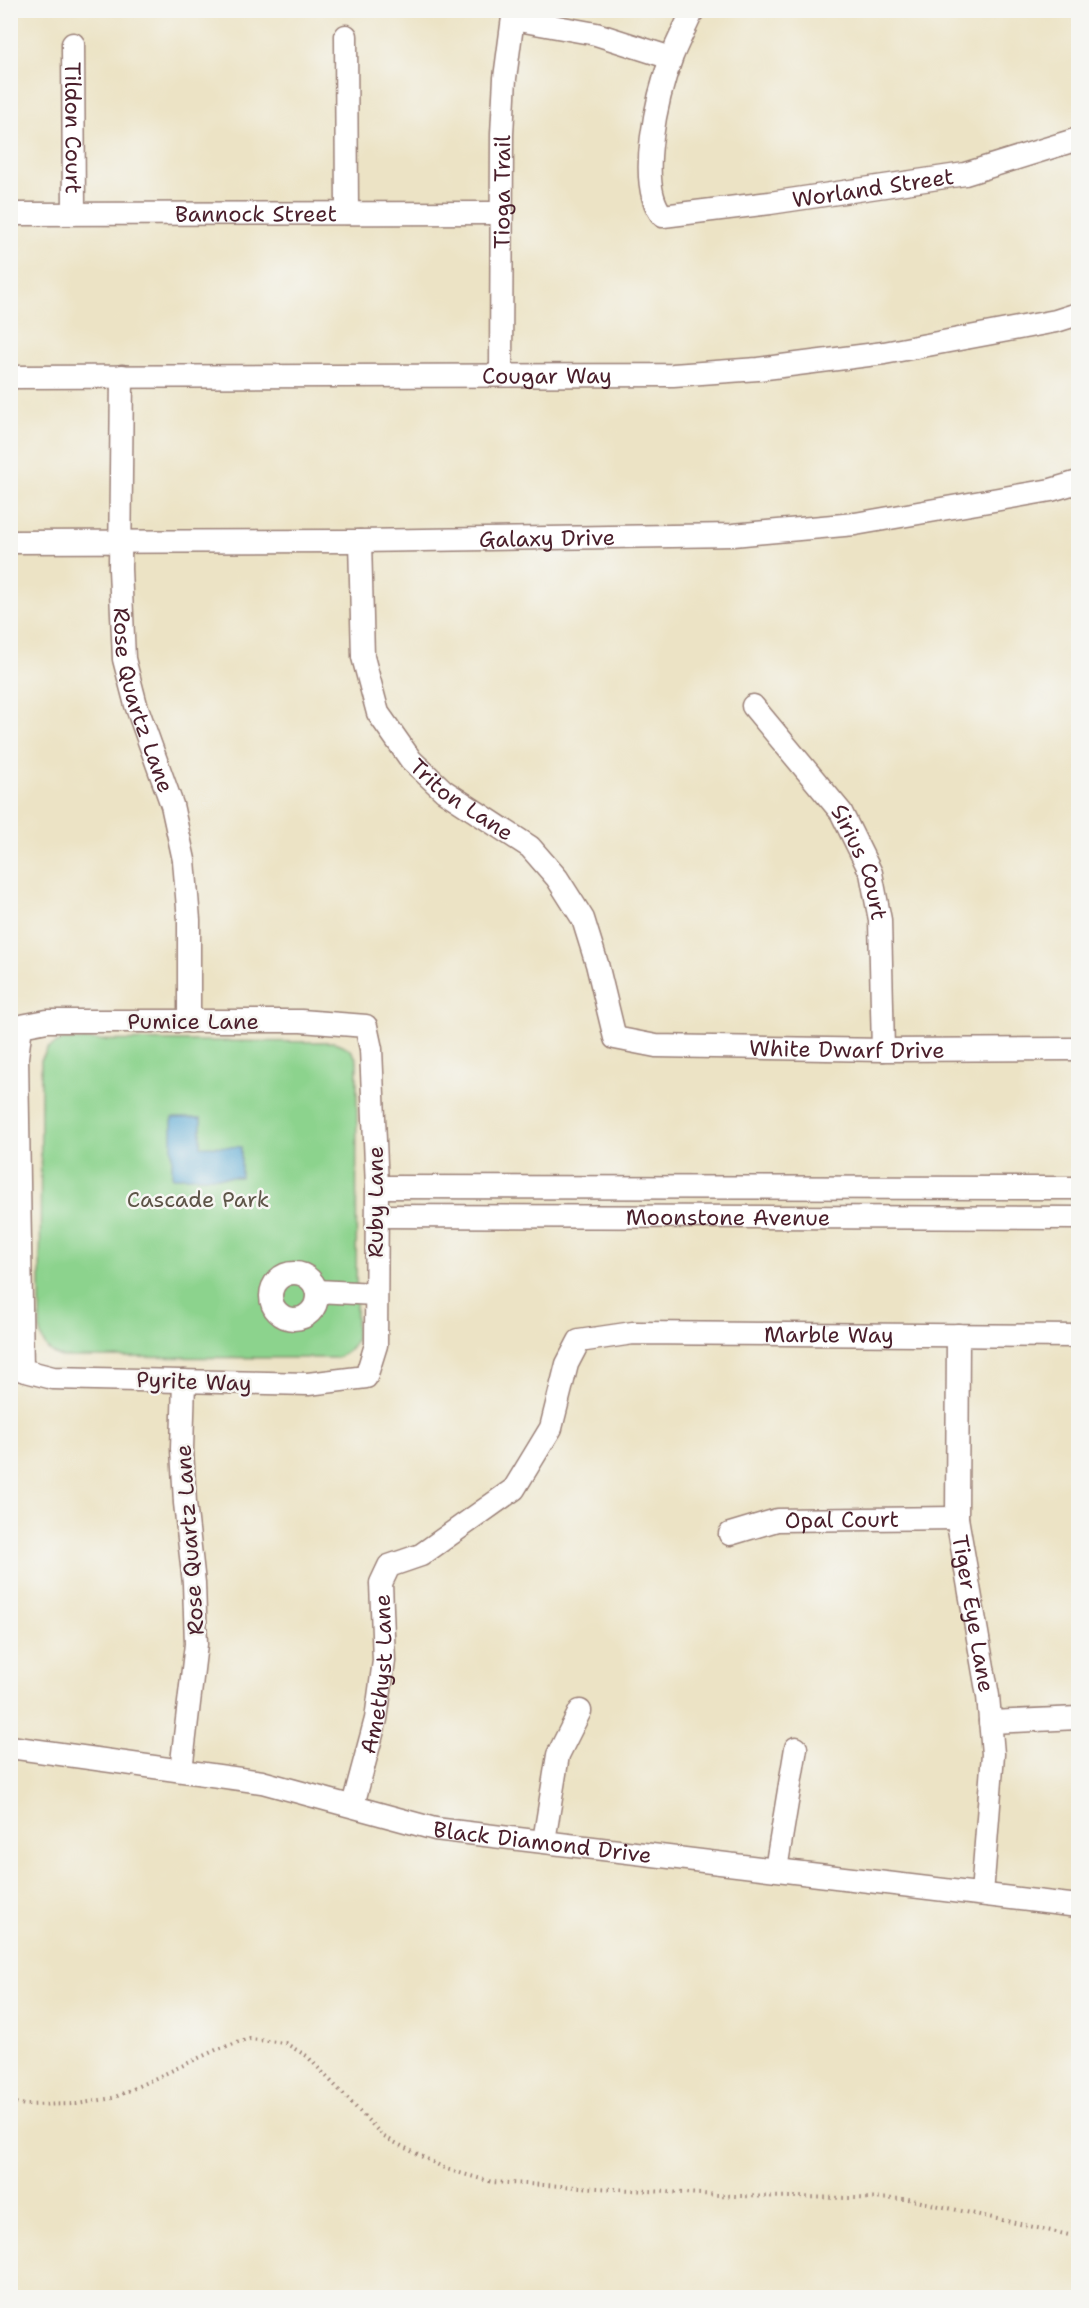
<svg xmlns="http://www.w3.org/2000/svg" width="1089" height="2308" viewBox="0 0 1089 2308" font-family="'Shantell Sans',sans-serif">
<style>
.green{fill:#8cd38d;stroke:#6b795c;stroke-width:1.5}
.water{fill:#5aa9d4;stroke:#526480;stroke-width:1.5}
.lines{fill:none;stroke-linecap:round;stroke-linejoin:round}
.minor-casing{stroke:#9b8178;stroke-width:25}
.path{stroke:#9b8178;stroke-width:4;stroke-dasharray:1.5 4.5;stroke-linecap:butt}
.minor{stroke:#fff;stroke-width:22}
.labels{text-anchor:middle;stroke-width:5;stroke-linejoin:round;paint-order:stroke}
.street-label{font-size:22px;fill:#4a1f2b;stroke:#f6f6f2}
.park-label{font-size:22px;fill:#5e5548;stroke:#f6f6f2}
</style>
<rect width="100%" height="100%" fill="#f6f6f2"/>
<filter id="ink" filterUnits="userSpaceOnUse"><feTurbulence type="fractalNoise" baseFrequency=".0167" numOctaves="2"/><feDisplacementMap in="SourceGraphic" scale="12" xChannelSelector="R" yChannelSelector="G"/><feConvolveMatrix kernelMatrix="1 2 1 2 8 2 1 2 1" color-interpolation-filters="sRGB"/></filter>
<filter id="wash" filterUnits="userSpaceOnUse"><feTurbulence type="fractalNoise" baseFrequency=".008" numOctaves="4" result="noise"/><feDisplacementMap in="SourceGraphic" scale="24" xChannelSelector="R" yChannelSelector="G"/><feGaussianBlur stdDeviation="1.35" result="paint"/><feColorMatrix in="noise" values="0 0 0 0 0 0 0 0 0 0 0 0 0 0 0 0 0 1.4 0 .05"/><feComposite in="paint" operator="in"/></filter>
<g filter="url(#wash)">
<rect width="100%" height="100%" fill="#ece3c5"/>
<!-- green -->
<path class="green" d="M62,1040l271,2c12,3 20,7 24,19l-1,279c-5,10 -10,14 -20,18l-274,-1c-13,-3 -19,-12 -22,-24l1,-273 7,-12z"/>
<!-- water -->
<path class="water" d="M172,1118h29v28l40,1v30h-69z"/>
</g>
<g filter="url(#ink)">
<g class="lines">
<!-- minor casing -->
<g class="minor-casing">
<g id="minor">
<path id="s1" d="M693,10c-7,16 -15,31 -21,46 -14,37 -37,129 -9,160l107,-13 195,-29 113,-35"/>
<path d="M513,19l83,15 75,24"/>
<path d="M346,36l1,177"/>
<path id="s2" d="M73,44l1,169"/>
<path id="s3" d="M10,214l492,-1"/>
<path id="s4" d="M501,374l1,-240 3,-56 9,-68"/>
<path id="s5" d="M122,376l-2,193 4,90 12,46 36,100 12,55 5,60v101"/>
<path id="s6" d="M10,377l663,-2 85,-6 126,-16 172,-32 22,-7"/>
<path id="s7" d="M360,541l3,116 15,56 33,47 33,31 86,56 27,31 26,41 14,45 18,74 41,8 227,4 195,-1"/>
<path id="s8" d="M10,542l350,-1 373,-6 122,-11 196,-34 27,-8"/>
<path id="s9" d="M753,706l88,106 30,61 9,47 3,130"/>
<path d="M47,1021h254l65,5 5,23 6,138 -1,158 -10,32 -58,7 -255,-6 -31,-8 -5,-313 4,-31z"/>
<path d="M377,1187l701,1"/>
<path id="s10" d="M377,1216l701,2"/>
<circle cx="294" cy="1296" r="23"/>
<path d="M317,1291l58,3"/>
<path id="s11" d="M958,1335l-1,183 31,178 5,58 -11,140"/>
<path id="s12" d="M730,1534l47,-14 180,-2"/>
<path d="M990,1722l88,-4"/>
<path id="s13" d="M10,1747l252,35 173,47 643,77"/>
<path d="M181,1770l15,-126 -2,-61 -9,-80 -3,-54 2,-68"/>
<path id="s14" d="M353,1805l23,-86 8,-58 -3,-78 8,-17 32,-11 93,-66 37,-61 16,-64 12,-23 54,-8 445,3"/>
<path d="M544,1841l14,-86 22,-44"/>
<path d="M776,1869l20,-121"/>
</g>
</g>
<!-- path -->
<path class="path" d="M10,2102l16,3 51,-1 36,-6 105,-49 32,-10 35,4 22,13 77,81 62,32 46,13 244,14 172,3 170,38"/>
<!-- minor -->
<use href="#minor" class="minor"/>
</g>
</g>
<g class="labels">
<!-- street labels -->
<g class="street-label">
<text dy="8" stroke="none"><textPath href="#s2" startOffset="84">Tildon Court</textPath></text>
<text dy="8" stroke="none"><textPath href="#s1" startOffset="428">Worland Street</textPath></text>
<text dy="8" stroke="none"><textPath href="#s4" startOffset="182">Tioga Trail</textPath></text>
<text dy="8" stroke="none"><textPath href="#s3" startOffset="246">Bannock Street</textPath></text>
<text dy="8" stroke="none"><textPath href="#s6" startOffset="537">Cougar Way</textPath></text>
<text dy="8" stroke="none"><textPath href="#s8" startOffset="537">Galaxy Drive</textPath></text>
<text dy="8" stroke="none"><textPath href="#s5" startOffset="327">Rose Quartz Lane</textPath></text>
<text dy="8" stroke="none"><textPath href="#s7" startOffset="296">Triton Lane</textPath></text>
<text dy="8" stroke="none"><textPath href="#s9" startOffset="192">Sirius Court</textPath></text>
<text x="193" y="1029">Pumice Lane</text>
<text dy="8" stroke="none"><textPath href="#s7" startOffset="825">White Dwarf Drive</textPath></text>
<text transform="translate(375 1202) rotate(-90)" y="8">Ruby Lane</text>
<text dy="8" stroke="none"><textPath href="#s10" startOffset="351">Moonstone Avenue</textPath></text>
<text dy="8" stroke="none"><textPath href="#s14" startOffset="806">Marble Way</textPath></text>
<text transform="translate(194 1381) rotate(2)" y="8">Pyrite Way</text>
<text dy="8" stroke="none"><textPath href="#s12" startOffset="114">Opal Court</textPath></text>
<text transform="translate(189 1540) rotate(-94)" y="8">Rose Quartz Lane</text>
<text dy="8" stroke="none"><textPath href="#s11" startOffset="280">Tiger Eye Lane</textPath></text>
<text dy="8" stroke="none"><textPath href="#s14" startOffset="134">Amethyst Lane</textPath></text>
<text dy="8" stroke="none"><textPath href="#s13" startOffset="542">Black Diamond Drive</textPath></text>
</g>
<!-- park labels -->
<g class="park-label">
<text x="198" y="1207">Cascade Park</text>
</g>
</g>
<!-- margin -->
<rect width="1089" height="2308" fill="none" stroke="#f6f6f2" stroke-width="36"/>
</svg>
